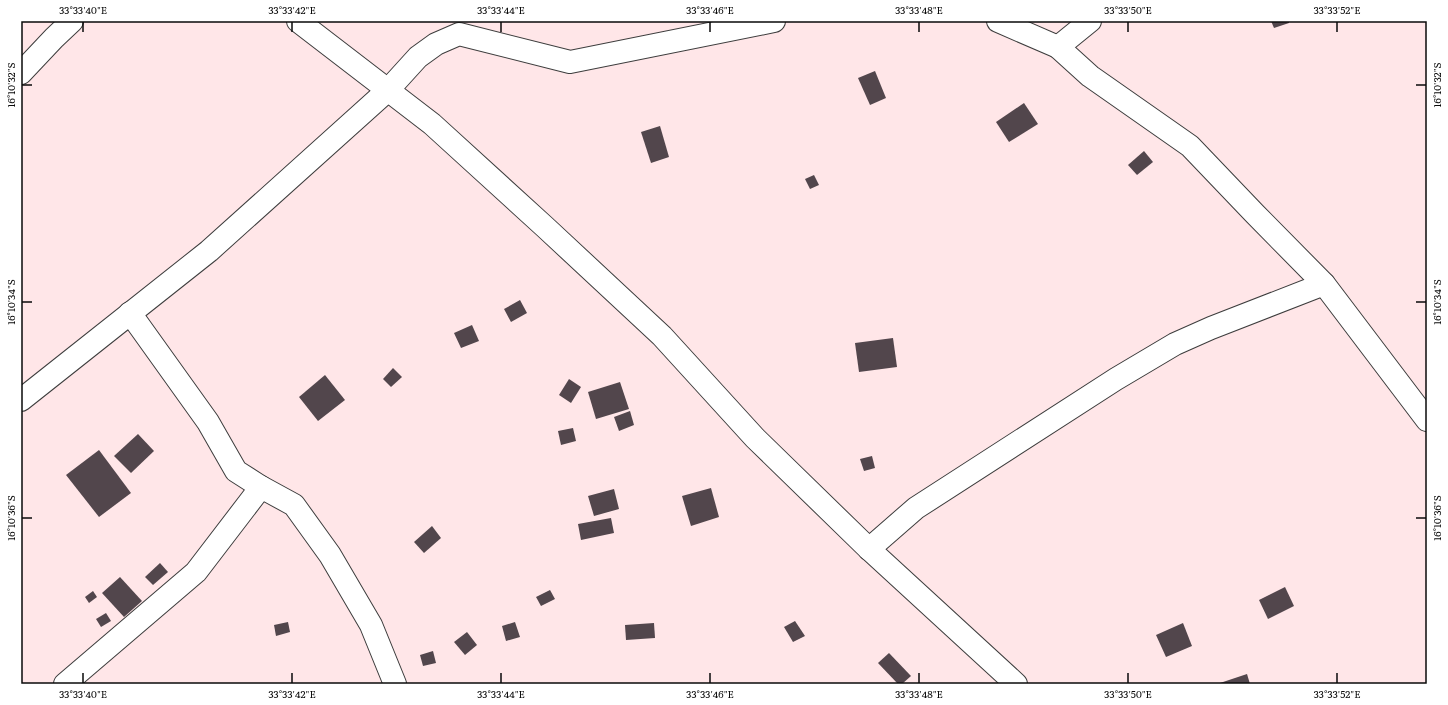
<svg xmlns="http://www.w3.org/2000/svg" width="1448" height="705" viewBox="0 0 1448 705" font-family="Literata,serif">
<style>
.building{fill:#52464c}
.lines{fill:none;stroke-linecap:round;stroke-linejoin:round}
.minor-casing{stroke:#3d3d3d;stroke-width:24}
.minor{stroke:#fff;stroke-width:22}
.ticks{fill:none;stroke:#0a0a0a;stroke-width:1.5}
.neatline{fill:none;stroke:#0a0a0a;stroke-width:1.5}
.ticks-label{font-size:10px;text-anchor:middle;fill:#0a0a0a}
</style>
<rect width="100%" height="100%" fill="#ffe6e8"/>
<!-- building -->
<g class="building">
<path d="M1271,21h18v2l-15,5z"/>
<path d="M875,71l11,27 -16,7 -12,-27z"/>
<path d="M1024,103l14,21 -29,18 -13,-20z"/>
<path d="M660,126l9,31 -18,6 -10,-31z"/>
<path d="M1144,151l9,11 -16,13 -9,-10z"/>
<path d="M814,175l5,10 -9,4 -5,-10z"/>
<path d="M520,300l7,13 -16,9 -7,-13z"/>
<path d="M472,325l7,16 -18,7 -7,-15z"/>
<path d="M893,338l4,29 -38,5 -4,-29z"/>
<path d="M393,368l9,9 -11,10 -8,-8z"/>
<path d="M325,375l20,25 -27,21 -19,-24z"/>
<path d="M569,379l12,8 -10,16 -12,-8z"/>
<path d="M620,382l9,27 -33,10 -8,-27z"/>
<path d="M630,411l4,14 -15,6 -5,-14z"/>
<path d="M573,428l3,13 -15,4 -3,-14z"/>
<path d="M138,434l16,17 -23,22 -17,-17z"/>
<path d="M99,450l32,43 -32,24 -33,-42z"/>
<path d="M872,456l3,12 -11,3 -4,-12z"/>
<path d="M711,488l8,29 -28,9 -9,-30z"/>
<path d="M614,489l5,20 -25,7 -6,-20z"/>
<path d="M611,518l3,15 -33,7 -3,-16z"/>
<path d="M432,526l9,12 -17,15 -10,-11z"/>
<path d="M160,563l8,9 -15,13 -8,-8z"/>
<path d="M120,577l22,24 -18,16 -22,-24z"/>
<path d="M1285,587l9,19 -26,13 -9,-19z"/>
<path d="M550,590l5,9 -14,7 -5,-9z"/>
<path d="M93,591l4,6 -8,6 -4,-6z"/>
<path d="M106,613l5,8 -10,6 -5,-8z"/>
<path d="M795,621l10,15 -12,6 -9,-15z"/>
<path d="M288,622l2,10 -14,4 -2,-11z"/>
<path d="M515,622l5,15 -14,4 -4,-15z"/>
<path d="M654,623l1,15 -29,2 -1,-15z"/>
<path d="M1183,623l9,23 -26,11 -10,-22z"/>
<path d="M467,632l10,13 -12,10 -11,-13z"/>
<path d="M433,651l3,12 -13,3 -3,-11z"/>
<path d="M889,653l22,23 -9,8h-4l-20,-21z"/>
<path d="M1247,674l3,10h-33z"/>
</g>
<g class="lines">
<!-- minor casing -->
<g class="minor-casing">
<g id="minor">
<path d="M298,21l134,103 113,103 117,109 93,102 114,111 147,135"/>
<path d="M998,21l60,26 32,-26"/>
<path d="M1058,47l32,29 100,70 65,68 69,70 103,136"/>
<path d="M21,73l33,-35 18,-17"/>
<path d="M130,313l78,109 28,49 25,16 33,18 36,50 41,70 24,59"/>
<path d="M21,400l188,-149 179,-161 30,-33 18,-13 23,-10 111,28 204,-41"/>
<path d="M869,549l47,-41 200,-129 59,-35 36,-16 113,-44"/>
<path d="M65,684l131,-112 65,-85"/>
</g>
</g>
<!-- minor -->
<use href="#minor" class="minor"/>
</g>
<!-- ticks -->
<path class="ticks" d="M83,22v10M292,22v10M501,22v10M710,22v10M919,22v10M1128,22v10M1337,22v10M22,85h10M1416,85h10M22,302h10M1416,302h10M22,518h10M1416,518h10M83,673v10M292,673v10M501,673v10M710,673v10M919,673v10M1128,673v10M1337,673v10"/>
<!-- border -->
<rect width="1448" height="705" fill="none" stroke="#ffffff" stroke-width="44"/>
<rect x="22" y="22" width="1404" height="661" class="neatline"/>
<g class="ticks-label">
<text x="83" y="14">33°33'40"E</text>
<text x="292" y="14">33°33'42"E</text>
<text x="501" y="14">33°33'44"E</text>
<text x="710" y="14">33°33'46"E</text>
<text x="919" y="14">33°33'48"E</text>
<text x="1128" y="14">33°33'50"E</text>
<text x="1337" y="14">33°33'52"E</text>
<text transform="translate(11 85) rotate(-90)" y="4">16°10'32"S</text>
<text transform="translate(1437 85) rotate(-90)" y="4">16°10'32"S</text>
<text transform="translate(11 302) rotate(-90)" y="4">16°10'34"S</text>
<text transform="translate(1437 302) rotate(-90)" y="4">16°10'34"S</text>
<text transform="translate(11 518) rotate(-90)" y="4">16°10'36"S</text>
<text transform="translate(1437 518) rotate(-90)" y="4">16°10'36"S</text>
<text x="83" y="698">33°33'40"E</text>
<text x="292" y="698">33°33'42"E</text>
<text x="501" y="698">33°33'44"E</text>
<text x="710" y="698">33°33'46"E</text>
<text x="919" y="698">33°33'48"E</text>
<text x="1128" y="698">33°33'50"E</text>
<text x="1337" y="698">33°33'52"E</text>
</g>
</svg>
